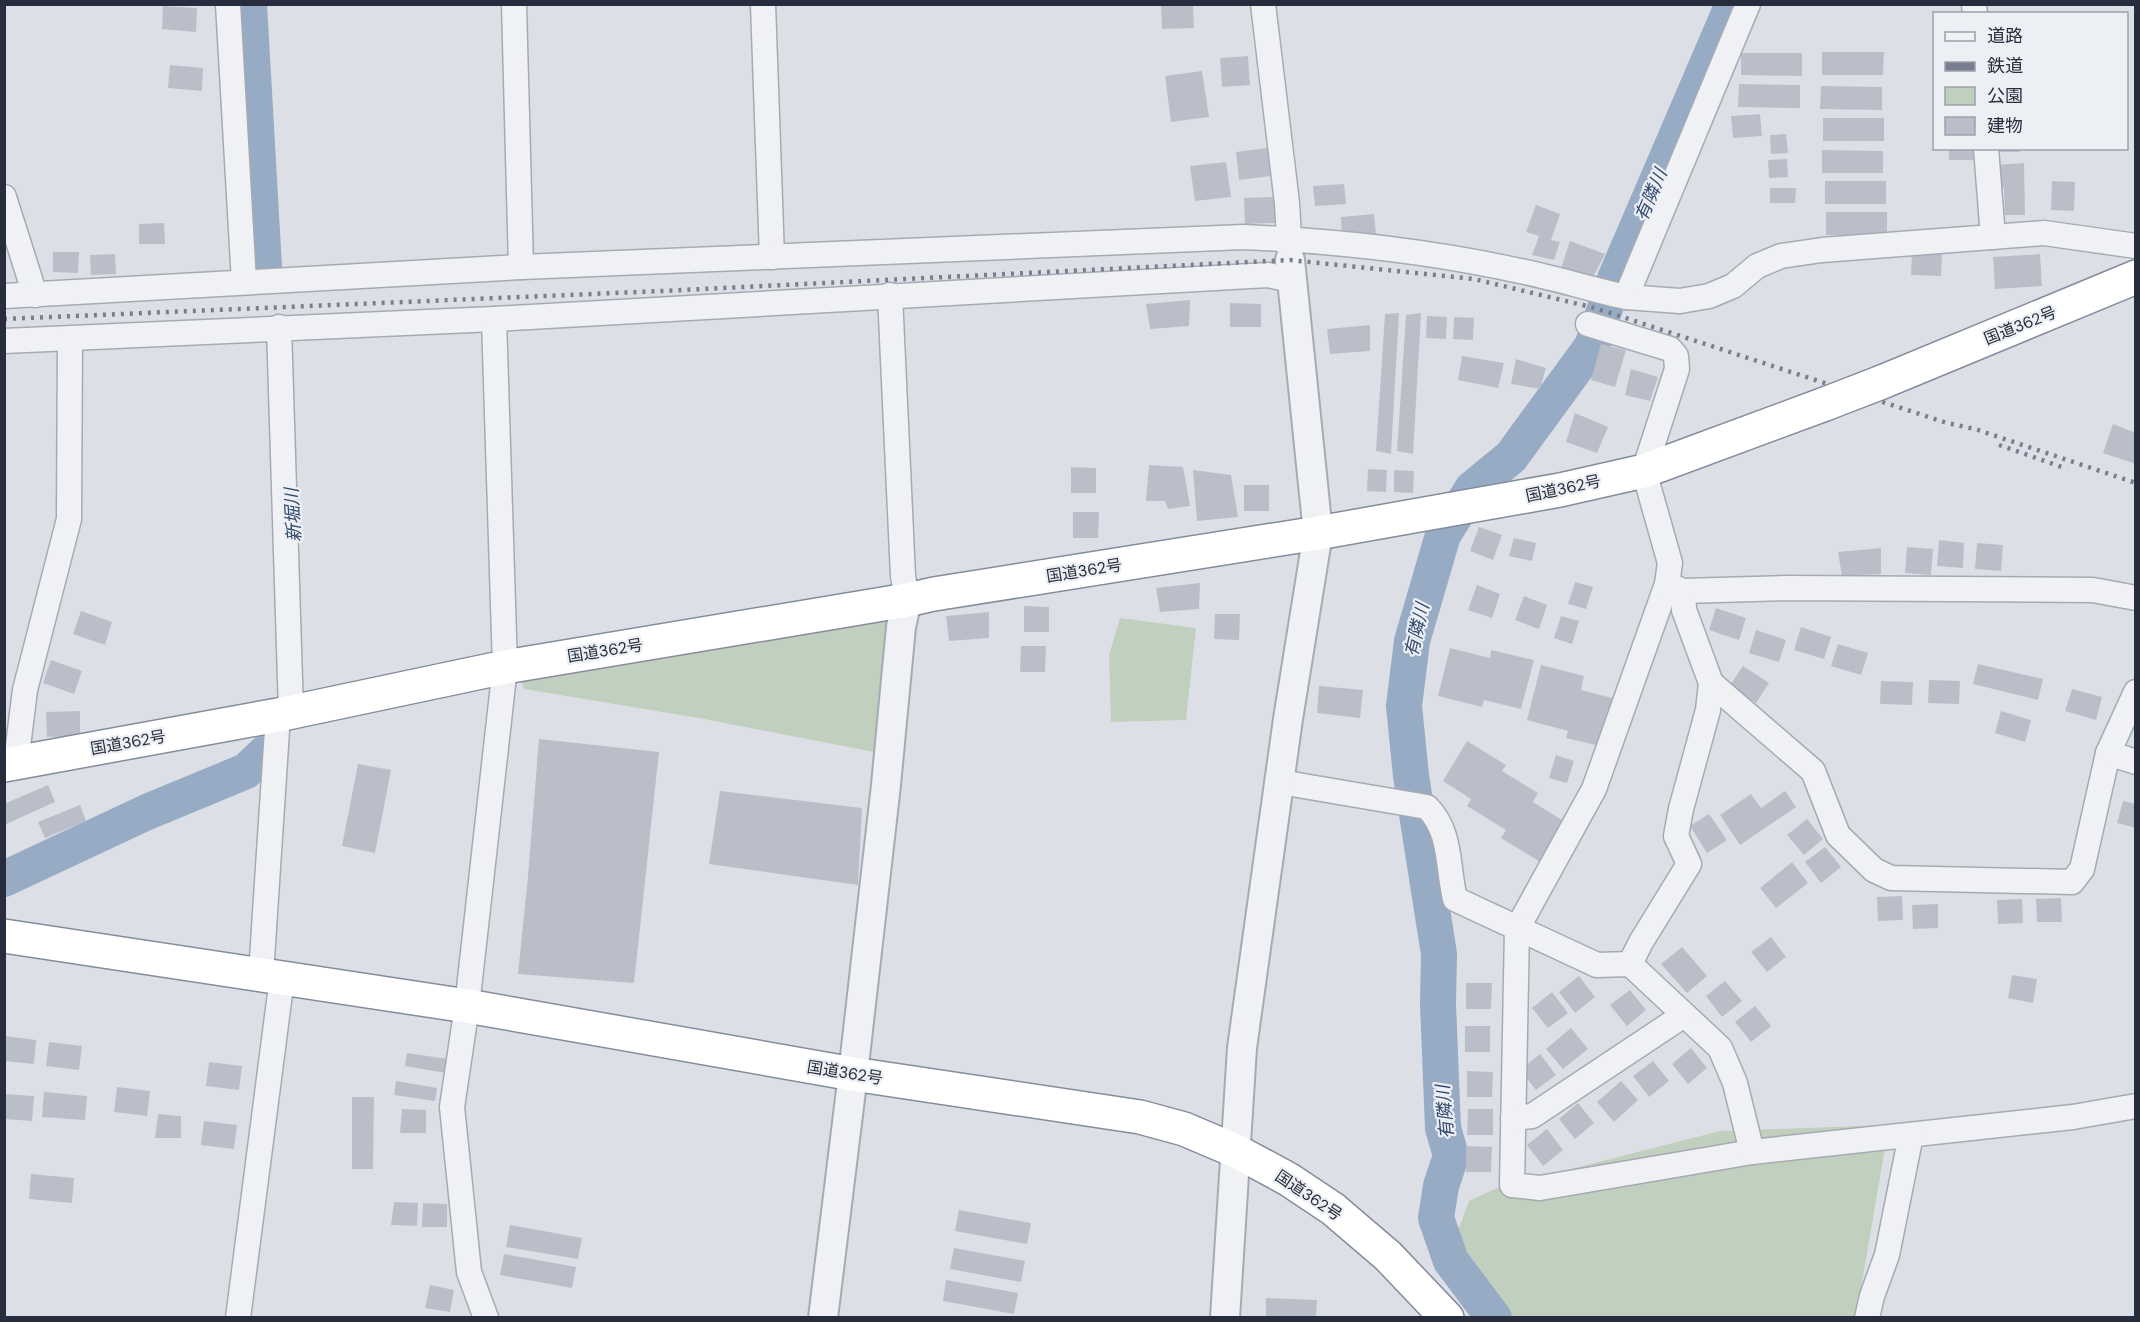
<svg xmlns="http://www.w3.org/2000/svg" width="2140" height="1322" viewBox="0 0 2140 1322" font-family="'DM Sans','Noto Sans JP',sans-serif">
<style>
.green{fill:#c1d0be}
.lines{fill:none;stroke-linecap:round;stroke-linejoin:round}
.river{stroke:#98abc5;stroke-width:36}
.building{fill:#babec9}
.minor-casing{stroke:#a6aab3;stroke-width:27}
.tertiary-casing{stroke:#a6aab3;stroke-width:32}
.trunk-casing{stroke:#848c9c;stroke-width:36}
.minor{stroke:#eff1f5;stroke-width:24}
.tertiary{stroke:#eff1f5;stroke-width:28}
.trunk{stroke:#fff;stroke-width:33}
.rail{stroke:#777e8f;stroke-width:4.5;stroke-dasharray:3 6;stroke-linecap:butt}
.trunk-bridge-casing{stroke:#848c9c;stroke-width:36;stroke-linecap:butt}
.trunk-bridge{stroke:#fff;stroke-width:33}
.labels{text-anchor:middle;stroke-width:4.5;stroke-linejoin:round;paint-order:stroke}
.street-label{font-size:16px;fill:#272d3c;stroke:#eceff4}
.water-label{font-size:18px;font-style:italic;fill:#32496e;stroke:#eceff4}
</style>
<rect width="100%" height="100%" fill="#dce0e6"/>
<!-- green -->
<g class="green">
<path d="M889,617l-15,135 -170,-33 -180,-30 -8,-24z"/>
<path d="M1120,618l76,10 -10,92 -75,2 -2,-67z"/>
<path d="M1889,1125l-33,192h-376l-35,-52 24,-64 28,-13 223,-57z"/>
</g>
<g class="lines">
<!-- river -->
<g class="river">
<path d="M249,4l15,263"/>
<path d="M4,879l143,-67 99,-41 18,-17"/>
<path d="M1494,1318l-43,-57 -15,-43 5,-32 10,-30 -8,-28 -5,-124 1,-50 -28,-178 -7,-70 8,-65 31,-106 29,-46 39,-32 81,-111 23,-67 118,-275"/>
</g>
</g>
<!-- building -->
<g class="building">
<path d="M1161,4h32l1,24 -32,1z"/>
<path d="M163,6l34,2 -1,24 -34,-3z"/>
<path d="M1822,52h62l-1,23h-61z"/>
<path d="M1741,53h61v23l-61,-1z"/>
<path d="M1248,56l2,29 -28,2 -2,-29z"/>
<path d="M170,65l33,3 -1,23 -34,-3z"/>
<path d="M1202,71l7,46 -38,5 -6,-46z"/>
<path d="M1739,84l61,1v23l-62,-1z"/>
<path d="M1821,86l61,1v23l-62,-1z"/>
<path d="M1760,114l2,22 -29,2 -2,-22z"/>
<rect x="1823" y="118" width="61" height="23"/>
<path d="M1786,134l2,19 -17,1 -1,-19z"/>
<path d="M1267,148l4,28 -32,4 -3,-28z"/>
<rect x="1949" y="148" width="27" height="12"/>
<rect x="1999" y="148" width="21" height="4"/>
<path d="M1822,150l61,1v22h-61z"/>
<path d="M1787,159l1,18 -19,1 -1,-18z"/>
<path d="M1226,162l5,35 -36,4 -5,-35z"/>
<path d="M2024,163l1,52h-20l-1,-27h-8l-1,-23z"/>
<rect x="1825" y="181" width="61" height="23"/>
<path d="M2052,181l23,1 -1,29 -23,-1z"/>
<path d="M1344,184l2,20 -31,2 -2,-20z"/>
<path d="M1770,188h26l-1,15h-25z"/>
<path d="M1274,197l1,26 -30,1 -1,-26z"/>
<path d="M1536,205l24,9 -9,26 9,2 -6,18 -22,-5 7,-19 -13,-4z"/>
<rect x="1826" y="212" width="61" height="23"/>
<path d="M1374,214l2,20 -34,3 -1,-20z"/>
<path d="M164,223l1,21h-26v-20z"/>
<path d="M1570,241l35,13 -14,27 -31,-10z"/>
<path d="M53,252h26l-1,21 -25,-1z"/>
<path d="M1912,252l30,1 -1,23 -30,-1z"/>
<path d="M115,254l1,20 -25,1 -1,-20z"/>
<path d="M2040,254l2,32 -47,3 -2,-32z"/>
<path d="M1190,300l-1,26 -39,3 -4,-25z"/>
<path d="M1230,303l31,1v23h-31z"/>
<path d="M1399,313l-8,141 -15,-3 9,-137z"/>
<path d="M1421,313l-8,141 -16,-3 9,-136z"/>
<path d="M1427,316l20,1 -1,22 -20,-1z"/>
<path d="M1454,317l20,1 -1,22 -20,-1z"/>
<path d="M1370,325v26l-40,3 -3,-25z"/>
<path d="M1601,344l25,6 -11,37 -24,-7z"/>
<path d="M1462,356l42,7 -6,25 -40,-8z"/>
<path d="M1516,359l30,9 -6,21 -29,-5z"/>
<path d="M1631,369l27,8 -8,24 -25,-6z"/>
<path d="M1575,413l33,14 -11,26 -31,-11z"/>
<path d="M2113,424l23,9v31l-33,-11z"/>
<path d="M1149,465l34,2 7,39 -22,3 -3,-8h-19z"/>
<path d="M1071,467l25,1v25h-25z"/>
<path d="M1368,469l19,1 -1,22 -19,-1z"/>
<path d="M1193,470l38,5 7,42 -41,4z"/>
<path d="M1394,470l20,1 -1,22 -19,-1z"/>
<rect x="1244" y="485" width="25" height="26"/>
<path d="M1073,512h26l-1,26h-25z"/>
<path d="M1479,527l23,8 -9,25 -23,-9z"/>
<path d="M1514,538l22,5 -4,18 -23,-5z"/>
<path d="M1939,540l25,3 -1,25 -26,-2z"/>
<path d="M1977,543l26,2 -2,26 -26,-2z"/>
<path d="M1907,547l26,2 -2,26 -26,-2z"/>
<path d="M1881,548v26l-39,2 -4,-24z"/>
<path d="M1575,582l18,5 -7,22 -18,-5z"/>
<path d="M1200,583l-1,26 -39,3 -4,-24z"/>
<path d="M1477,585l23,9 -8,24 -24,-8z"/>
<path d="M1524,596l23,9 -8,24 -24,-9z"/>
<path d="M1024,606l25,1v25h-25z"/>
<path d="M1716,608l30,10 -7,22 -30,-10z"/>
<path d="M81,611l31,11 -7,23 -32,-11z"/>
<path d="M989,612v26l-40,3 -3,-25z"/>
<path d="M1215,614h25l-1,26 -25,-1z"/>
<path d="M1561,616l18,5 -7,23 -18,-6z"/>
<path d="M1801,627l30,10 -7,22 -30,-9z"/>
<path d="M1756,630l30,10 -7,22 -30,-9z"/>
<path d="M1838,644l30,9 -7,22 -30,-9z"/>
<path d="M1021,646h25l-1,26h-25z"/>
<path d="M1450,648l40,10 1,-8 43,10 -13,49 -37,-9 -2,7 -44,-11z"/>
<path d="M51,660l31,11 -8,23 -31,-11z"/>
<path d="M1978,664l65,15 -5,21 -65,-16z"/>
<path d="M1541,665l43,11 -3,14 35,9 -12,48 -38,-9 2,-7 -41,-11z"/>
<path d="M1743,666l26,17 -13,20 -26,-18z"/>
<path d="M1929,680l31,1 -1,23 -31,-1z"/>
<path d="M1881,681l32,1 -1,23 -32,-1z"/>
<path d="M1319,686l44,4 -3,28 -43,-5z"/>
<path d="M2072,689l30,8 -6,23 -31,-9z"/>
<path d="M80,711v25l-33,1 -1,-25z"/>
<path d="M2001,711l30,9 -6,22 -30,-9z"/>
<path d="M539,739l120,13 -25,231 -116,-9 10,-98z"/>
<path d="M1467,741l39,24 -4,6 36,22 -5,9 37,23 -25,40 -44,-27 5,-8 -39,-24 4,-7 -28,-18z"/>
<path d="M1556,755l18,6 -7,22 -18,-5z"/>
<path d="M358,764l33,6 -16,83 -33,-7z"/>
<path d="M48,785l7,17 -51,23v-21z"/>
<path d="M720,791l142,17 -4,77 -149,-21z"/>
<path d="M1785,791l11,16 -56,38 -20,-30 31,-21 10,14z"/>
<path d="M2123,801l13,3v24l-19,-5z"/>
<path d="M80,805l6,16 -41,17 -7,-16z"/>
<path d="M1709,814l18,26 -20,13 -17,-27z"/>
<path d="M1807,819l16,20 -19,16 -17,-20z"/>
<path d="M1825,847l16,20 -20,16 -16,-21z"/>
<path d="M1792,862l16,21 -32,25 -16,-20z"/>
<path d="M1902,896l1,24 -25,1 -1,-24z"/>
<path d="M2061,898l1,24h-25l-1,-23z"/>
<path d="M2022,899l1,24 -25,1 -1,-24z"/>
<path d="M1938,904v24l-25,1 -1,-24z"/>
<path d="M1771,937l15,20 -19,15 -16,-20z"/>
<path d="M1682,947l25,29 -20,17 -26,-29z"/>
<path d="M2012,975l25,4 -4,24 -25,-5z"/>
<path d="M1579,976l16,21 -20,16 -16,-21z"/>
<path d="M1725,981l17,20 -20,16 -16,-21z"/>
<path d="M1466,983h26l-1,26h-25z"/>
<path d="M1630,990l16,20 -19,16 -17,-21z"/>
<path d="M1552,992l16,21 -20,15 -16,-20z"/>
<path d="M1755,1006l16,20 -20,16 -16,-20z"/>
<rect x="1465" y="1026" width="25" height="26"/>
<path d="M1571,1028l17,21 -25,20 -17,-20z"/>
<path d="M4,1036l32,4 -2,24 -30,-3z"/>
<path d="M49,1042l33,4 -3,24 -33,-4z"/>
<path d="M1691,1048l16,20 -19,16 -16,-20z"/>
<path d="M407,1053l41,6 -2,14 -41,-7z"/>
<path d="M1540,1054l16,21 -20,15 -16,-20z"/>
<path d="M1653,1061l16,20 -20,16 -16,-21z"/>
<path d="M209,1062l33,4 -3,24 -33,-4z"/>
<path d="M1467,1071l26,1 -1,25h-25z"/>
<path d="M396,1081l41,7 -2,13 -41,-6z"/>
<path d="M1621,1081l17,19 -24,22 -17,-20z"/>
<path d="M117,1087l33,4 -3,25 -33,-4z"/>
<path d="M44,1092l43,4 -2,24 -43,-3z"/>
<path d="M4,1094l30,2 -2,25 -28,-2z"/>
<path d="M352,1097h22l-1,72h-21z"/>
<path d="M1578,1103l16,20 -19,16 -16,-20z"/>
<path d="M402,1109l24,1v23h-26z"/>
<path d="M1468,1109h25v26h-26z"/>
<path d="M158,1114l23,2v22h-26z"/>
<path d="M204,1121l33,4 -3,24 -33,-4z"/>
<path d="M1547,1129l16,21 -20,16 -16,-21z"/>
<path d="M1466,1146l26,1 -1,25h-25z"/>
<path d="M31,1174l43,4 -2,25 -43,-4z"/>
<path d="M394,1202l24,1 -1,23 -26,-1z"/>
<path d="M423,1203l24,1v23h-25z"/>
<path d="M959,1210l72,13 -4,21 -72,-13z"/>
<path d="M510,1225l72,13 -4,21 -72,-12z"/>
<path d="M954,1248l71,13 -4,21 -71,-13z"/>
<path d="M504,1254l72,13 -4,21 -72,-13z"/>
<path d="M946,1280l72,13 -4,21 -71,-13z"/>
<path d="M430,1285l24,5 -4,22 -25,-4z"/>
<path d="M1266,1298l51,2 -1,18h-50z"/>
</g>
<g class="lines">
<!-- minor casing -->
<g class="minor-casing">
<g id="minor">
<path d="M228,4l16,278"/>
<path d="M514,4l7,263"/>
<path d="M763,4l9,253"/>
<path d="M1263,4l24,199 3,53"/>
<path d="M1748,4l-122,293 54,4 29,-5 24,-10 24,-20 24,-10 41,-6 222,-17 92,13"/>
<path d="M1974,4l1,10"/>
<path d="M1986,148l7,89"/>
<path d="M4,197l31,98"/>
<path d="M890,295l13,281 4,24"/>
<path d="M4,296l517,-29 723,-30c92,4 185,14 276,34 35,7 70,18 106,26"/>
<path d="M1588,324l82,25 6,7 1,13 -33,102 26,92 -3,21 -73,205 -77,140 -5,256 28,3 212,-36 321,-35 63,-11"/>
<path d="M279,327l12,385"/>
<path d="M4,341l490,-22 774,-44 23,5"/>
<path d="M1667,584l16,7 105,-3 305,2 43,8"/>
<path d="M1711,683l102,88 25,64 36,35 17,8 181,4 10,-13 26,-116 28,-61"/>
<path d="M2108,753l28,9"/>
<path d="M16,762l9,-72 44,-171 1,-180"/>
<path d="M1280,782l147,25c25,25 20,59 28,92l142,66 33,-1 90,84 15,35 17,69"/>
<path d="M1630,964l11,-22 48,-78 -13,-28 5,-27 27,-99 3,-27 -27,-73 -1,-19"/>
<path d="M261,974l17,-259"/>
<path d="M1513,1118l19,-2 152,-101"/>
<path d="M238,1318l44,-340"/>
<path d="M486,1318l-17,-46 -17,-165 15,-101 38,-339 -11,-348"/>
<path d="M1867,1318l5,-22 15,-41 24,-120"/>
</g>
</g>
<!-- tertiary casing -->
<g class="tertiary-casing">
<g id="tertiary">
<path d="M823,1318l30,-244 33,-289 15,-158 6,-27"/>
<path d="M1225,1318l17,-270 46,-329 30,-186 -28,-273"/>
</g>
</g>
<!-- trunk casing -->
<g class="trunk-casing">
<g id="trunk">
<path d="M1882,382l254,-105"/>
<path d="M4,765l274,-50 227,-48 402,-67 27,-6 384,-61 242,-43 84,-19 181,-67"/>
<path d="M4,936l463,70 386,68 287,43 44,12 52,22 52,28 45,30 55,47 59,62"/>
</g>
</g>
<!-- minor -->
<use href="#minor" class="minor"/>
<!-- tertiary -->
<use href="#tertiary" class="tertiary"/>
<!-- trunk -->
<use href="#trunk" class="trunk"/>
<!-- rail -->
<g class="rail">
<path d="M4,319l658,-28 628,-31 184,19 121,29 352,115 28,6 161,54"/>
<path d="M1999,445l68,24"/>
</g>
<!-- trunk-bridge casing -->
<g class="trunk-bridge-casing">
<path id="trunk-bridge" d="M1825,404l57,-22"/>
</g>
<!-- trunk-bridge -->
<use href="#trunk-bridge" class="trunk-bridge"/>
</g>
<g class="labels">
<!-- street labels -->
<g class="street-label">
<text transform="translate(2020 325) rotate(-22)" y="6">国道362号</text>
<text transform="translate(1563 488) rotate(-12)" y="6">国道362号</text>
<text transform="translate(1084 570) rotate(-9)" y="6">国道362号</text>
<text transform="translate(605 650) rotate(-9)" y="6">国道362号</text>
<text transform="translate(128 742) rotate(-10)" y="6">国道362号</text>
<text transform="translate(845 1072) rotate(9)" y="6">国道362号</text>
<text transform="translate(1309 1195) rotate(34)" y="6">国道362号</text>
</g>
<!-- water labels -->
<g class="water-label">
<text transform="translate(1651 195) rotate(-67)" y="6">有隣川</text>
<text transform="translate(293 515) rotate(-93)" y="6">新堀川</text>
<text transform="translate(1417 630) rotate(-77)" y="6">有隣川</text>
<text transform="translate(1445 1112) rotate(-95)" y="6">有隣川</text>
</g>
</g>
<!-- border -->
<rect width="2140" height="1322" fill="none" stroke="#272d3c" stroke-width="12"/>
<!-- legend -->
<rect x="1933" y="12" width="195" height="138" fill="#eceff4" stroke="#9da1aa" stroke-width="1.5"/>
<rect x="1945" y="32" width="30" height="9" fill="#eff1f5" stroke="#9da1aa" stroke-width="1.5"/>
<text x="1987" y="42" font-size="18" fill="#272d3c">道路</text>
<rect x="1945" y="62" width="30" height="9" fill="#777e8f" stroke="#9da1aa" stroke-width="1.5"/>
<text x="1987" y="72" font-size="18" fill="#272d3c">鉄道</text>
<rect x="1945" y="87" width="30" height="18" fill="#c1d0be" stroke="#9da1aa" stroke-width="1.5"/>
<text x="1987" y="102" font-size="18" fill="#272d3c">公園</text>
<rect x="1945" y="117" width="30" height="18" fill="#babec9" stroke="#9da1aa" stroke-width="1.5"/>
<text x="1987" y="132" font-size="18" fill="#272d3c">建物</text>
</svg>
